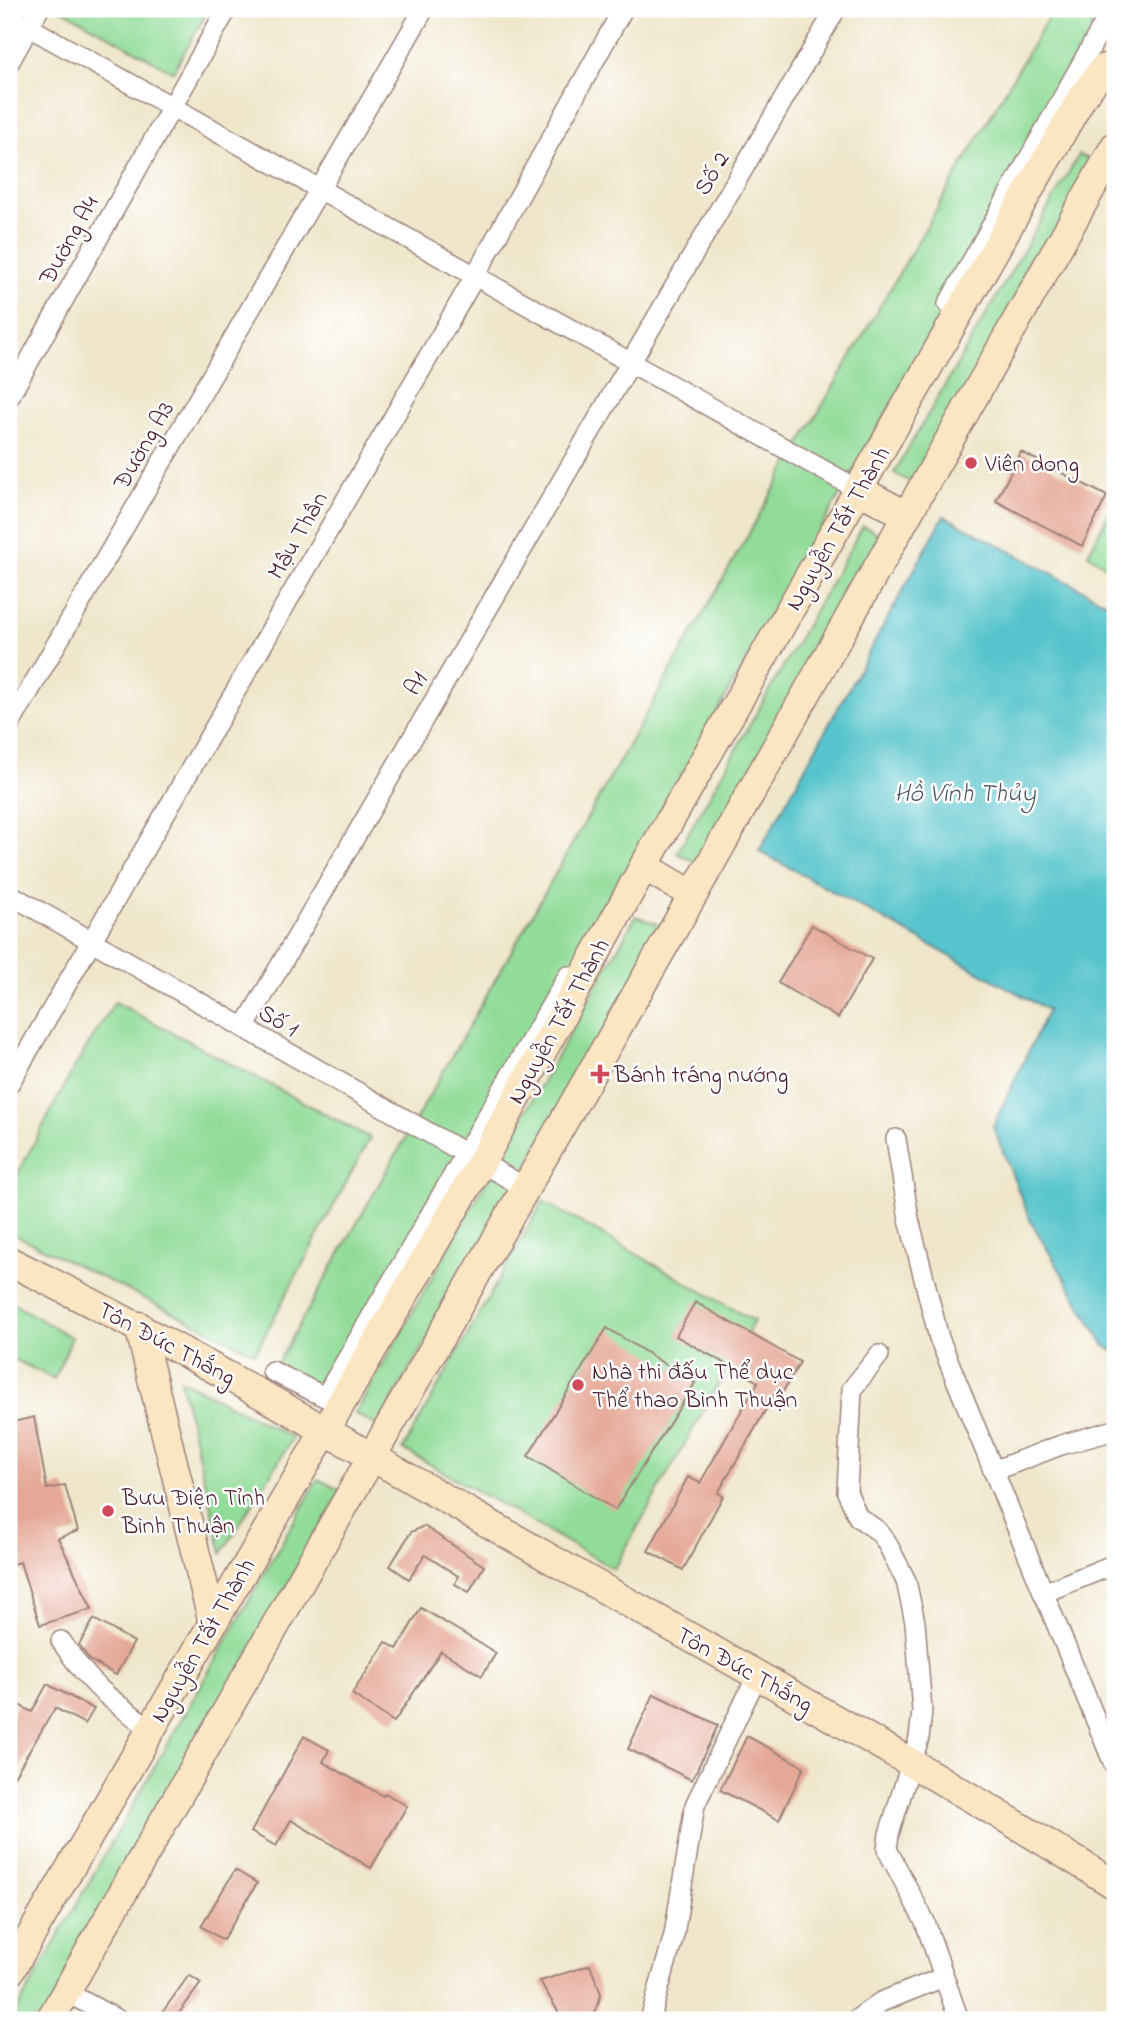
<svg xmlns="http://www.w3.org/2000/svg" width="1124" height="2029" viewBox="0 0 1124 2029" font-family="'Indie Flower',sans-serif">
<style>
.green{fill:#91dc98;stroke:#6e7e62;stroke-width:2}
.water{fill:#57c4cc;stroke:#50727c;stroke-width:2}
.building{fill:#e5a896}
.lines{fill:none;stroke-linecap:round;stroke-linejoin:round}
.street-casing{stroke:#9c827b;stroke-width:22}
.secondary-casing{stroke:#9c827b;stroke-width:31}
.street{stroke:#fff;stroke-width:19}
.secondary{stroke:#fbe6c4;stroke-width:28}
.poi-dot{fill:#d1495b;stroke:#fff;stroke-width:2.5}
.labels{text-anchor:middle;stroke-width:5;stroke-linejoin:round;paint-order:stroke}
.street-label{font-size:24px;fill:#4a1f2b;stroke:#fff}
.poi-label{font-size:24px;fill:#4a1f2b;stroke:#fff;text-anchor:start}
.water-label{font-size:26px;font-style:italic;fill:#4f5963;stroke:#fff}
</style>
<rect width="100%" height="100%" fill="#fff"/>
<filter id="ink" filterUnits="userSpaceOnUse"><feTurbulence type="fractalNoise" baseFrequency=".0143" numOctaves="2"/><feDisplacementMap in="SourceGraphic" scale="14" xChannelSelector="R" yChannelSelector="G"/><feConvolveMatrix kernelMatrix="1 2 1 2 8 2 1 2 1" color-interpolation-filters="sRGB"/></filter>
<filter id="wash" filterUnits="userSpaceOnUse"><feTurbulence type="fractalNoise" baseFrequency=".00686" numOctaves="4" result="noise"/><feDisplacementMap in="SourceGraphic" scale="28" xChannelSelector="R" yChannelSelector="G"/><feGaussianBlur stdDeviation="1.57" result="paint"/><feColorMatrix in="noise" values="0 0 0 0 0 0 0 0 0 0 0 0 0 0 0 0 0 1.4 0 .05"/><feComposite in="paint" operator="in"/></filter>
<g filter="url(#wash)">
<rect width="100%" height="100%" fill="#efe6cb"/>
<!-- green -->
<g class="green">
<path d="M61,9h148l-36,63z"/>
<path d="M1053,9h33l11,31 -633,1120 -139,237 -52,-26 513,-903z"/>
<path d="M1079,155l22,9 -184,322 -23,-13z"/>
<path d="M1115,502v70l-27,-18z"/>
<path d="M863,526l26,13 -192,324 -20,-10z"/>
<path d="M636,916l29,11 -288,499 -22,-12z"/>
<path d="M115,1002l255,136 -115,215 -246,-121v-42l65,-122z"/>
<path d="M543,1201l211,120 -140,248 -211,-120z"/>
<path d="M9,1301l63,37 -18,41 -45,-22z"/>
<path d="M180,1379l113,59 -71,115z"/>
<path d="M318,1479l23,12 -299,529h-31z"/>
</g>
<!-- water -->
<path class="water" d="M944,516l171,91v744l-10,-5 -75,-126 -37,-94 55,-116 -289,-159z"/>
<g id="blocks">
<!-- building -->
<g class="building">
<path d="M1021,452l86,44 -25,50 -86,-45z"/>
<path d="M812,925l60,34 -34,59 -60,-35z"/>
<path d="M695,1302l105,60 -19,33 -5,-3 -58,101 5,3 -40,74 -35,-19 40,-74 12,6 58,-101 -82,-46z"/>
<path d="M607,1328l88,55 -80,127 -87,-54z"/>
<path d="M34,1417l13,72 18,-4 13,46 -20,7 34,71 -52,16 -20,-63 -11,3v-142z"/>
<path d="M424,1526l60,40 -15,26 -14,-8 3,-8 -33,-21 -16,24 -19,-13 21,-34z"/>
<path d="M421,1608l75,45 -14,23 -41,-25 -47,71 -42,-28 34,-52 11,7z"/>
<path d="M94,1619l40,23 -18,33 -26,-15 -11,-15z"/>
<path d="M47,1684l47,25 -9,15 -30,-16 -46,77v-66l8,-15 15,8z"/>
<path d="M654,1694l64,31 -26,55 -64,-31z"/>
<path d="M304,1736l25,14 -6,12 60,34 2,-3 22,13 -36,62 -80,-48 -15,26 -25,-14z"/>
<path d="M747,1736l57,31 -25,53 -59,-30z"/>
<path d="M235,1870l22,13 -34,57 -22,-14z"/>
<path d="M590,1965l11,29 -7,23 -31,3 -23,-39z"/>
<path d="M189,1975l12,8 -27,37h-17z"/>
</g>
</g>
</g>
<g filter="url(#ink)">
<use href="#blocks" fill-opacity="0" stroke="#9c827b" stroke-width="2"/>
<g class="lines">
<!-- street casing -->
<g class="street-casing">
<g id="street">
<path d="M9,16l850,474"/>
<path d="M9,63l30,-54"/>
<path d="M948,304l164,-295"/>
<path d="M9,397l218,-388"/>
<path d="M9,726l415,-717"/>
<path d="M9,894l517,294"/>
<path d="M244,1028l592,-1019"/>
<path d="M9,1084l466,-808 148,-267"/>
<path d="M896,1139l13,80 30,119 176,429"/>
<path d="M879,1355l-27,34 -5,103 11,25 20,14 8,10 20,40 9,41 7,89 -3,27 -30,96 -2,15 38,73 34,98"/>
<path d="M272,1371l53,26 243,-421"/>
<path d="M993,1471l68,-26 54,-15"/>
<path d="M1043,1593l72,-29"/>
<path d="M61,1641c30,45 47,57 90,88"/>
<path d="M66,1992l52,28"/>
<path d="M650,2020l24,-85 21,-130 62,-129"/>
<path d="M856,2020l25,-18 63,-25"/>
</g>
</g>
<!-- secondary casing -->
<g class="secondary-casing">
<g id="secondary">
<path d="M859,490l47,25"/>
<path d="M644,866l49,29"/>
<path d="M9,1261c185,92 363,196 542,298 189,107 380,211 564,326"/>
<path d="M139,1326l73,293"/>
<path d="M9,1973l472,-810 163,-297 438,-769 22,-29 11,5"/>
<path d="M50,2020l643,-1125 422,-749"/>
</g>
</g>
<!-- street -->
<use href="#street" class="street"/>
<!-- secondary -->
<use href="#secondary" class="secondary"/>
</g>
</g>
<!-- markers -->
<g class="poi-dot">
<circle cx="971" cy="463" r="7"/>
<path d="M596.5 1063.5h7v7h7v7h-7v7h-7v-7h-7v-7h7z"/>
<circle cx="578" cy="1385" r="7"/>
<circle cx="108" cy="1511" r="7"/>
</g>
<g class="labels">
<!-- street labels -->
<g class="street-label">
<text transform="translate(711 173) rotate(-60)" y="8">Số 2</text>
<text transform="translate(68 240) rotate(-61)" y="8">Đường A4</text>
<text transform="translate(143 445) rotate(-60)" y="8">Đường A3</text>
<text transform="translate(837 528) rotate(-60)" y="8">Nguyễn Tất Thành</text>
<text transform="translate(297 535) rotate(-60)" y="8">Mậu Thân</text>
<text transform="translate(415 683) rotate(-60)" y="8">A1</text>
<text transform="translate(279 1020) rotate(30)" y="8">Số 1</text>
<text transform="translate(558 1021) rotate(-61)" y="8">Nguyễn Tất Thành</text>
<text transform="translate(167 1343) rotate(28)" y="8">Tôn Đức Thắng</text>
<text transform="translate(202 1640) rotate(-60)" y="8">Nguyễn Tất Thành</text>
<text transform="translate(745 1669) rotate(29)" y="8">Tôn Đức Thắng</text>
</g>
<!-- poi labels -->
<g class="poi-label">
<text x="985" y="471">Viên dong</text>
<text x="614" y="1082">Bánh tráng nướng</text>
<text x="592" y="1379">Nhà thi đấu Thể dục<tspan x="592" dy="28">Thể thao Bình Thuận</tspan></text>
<text x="122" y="1505">Bưu Điện Tỉnh<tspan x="122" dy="28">Bình Thuận</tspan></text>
</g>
<!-- water labels -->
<g class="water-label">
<text x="965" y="801">Hồ Vĩnh Thủy</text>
</g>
</g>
<!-- margin -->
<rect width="1124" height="2029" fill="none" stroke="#fff" stroke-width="35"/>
</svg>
